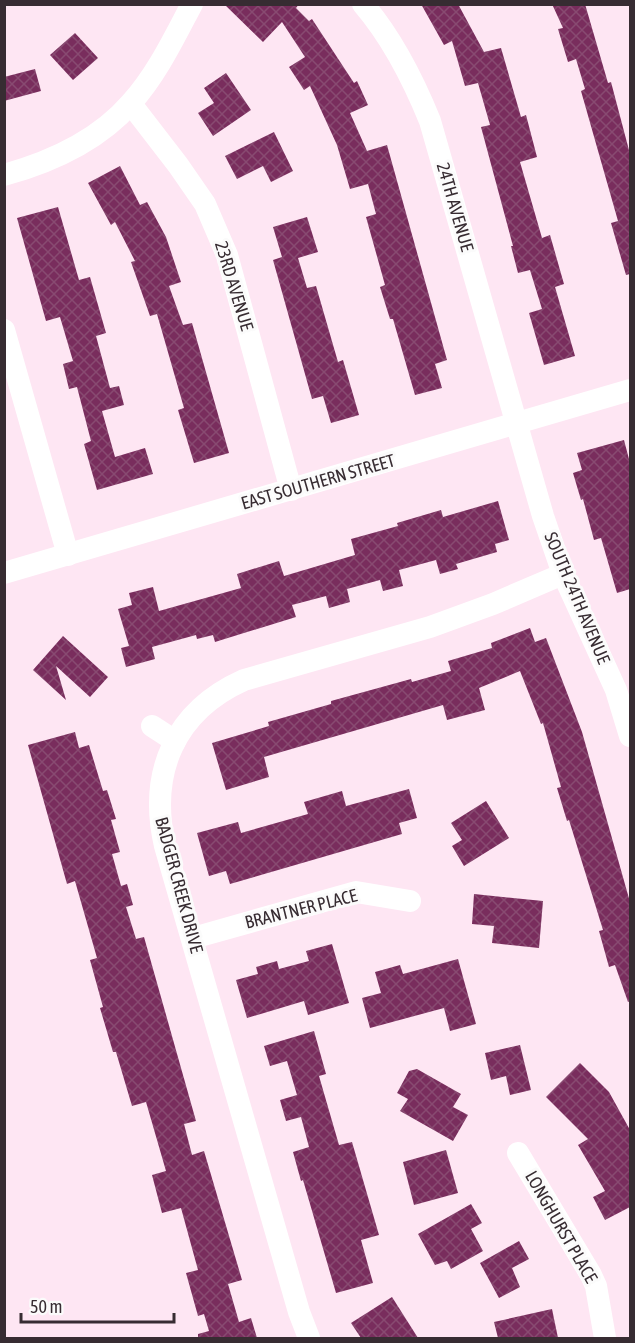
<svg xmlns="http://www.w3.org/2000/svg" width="635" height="1343" viewBox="0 0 635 1343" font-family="'Asap Condensed',sans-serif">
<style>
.building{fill:url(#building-cross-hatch)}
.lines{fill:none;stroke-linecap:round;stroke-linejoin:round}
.minor{stroke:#fff;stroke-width:22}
.labels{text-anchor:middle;stroke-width:6;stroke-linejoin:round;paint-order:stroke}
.street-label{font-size:18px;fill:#372c32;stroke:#fbfbfb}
</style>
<defs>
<pattern id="building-cross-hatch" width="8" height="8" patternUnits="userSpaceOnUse" patternTransform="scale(1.5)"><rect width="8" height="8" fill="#792d5d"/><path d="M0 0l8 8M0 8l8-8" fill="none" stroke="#884a71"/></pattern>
</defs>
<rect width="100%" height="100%" fill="#fee6f3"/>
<!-- building -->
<g class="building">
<path d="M224,4h75l-3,4 13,13 3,-2 42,64 3,-2 11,24 -18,8 17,38 20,-6 60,215 -12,4 7,24 -27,7 -22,-76h-3l-10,-32 5,-2 -19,-68 10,-3 -8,-30 -18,5 -13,-44 -27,-59 -6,4 -15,-23 16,-10 -23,-35 -19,20z"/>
<path d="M421,4h37l26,48 17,-4 20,69 5,-2 11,42 -17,5 22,76 8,-3 14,49 -9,3 20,69 -31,9 -15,-52 13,-4 -12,-39 -12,3 -7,-27h2l-32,-119 9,-2 -12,-42 -13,3 -13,-45 -8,4z"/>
<path d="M552,4h33l23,79 3,-1 19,72v120l-4,1 -15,-52 7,-2 -37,-130 4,-2 -9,-30 -8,3 -10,-33 5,-1z"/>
<path d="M75,33l23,25 -25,22 -23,-25z"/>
<path d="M35,69l6,22 -37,10v-24z"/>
<path d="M226,73l25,37 -38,26 -15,-23 16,-10 -10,-15z"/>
<path d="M274,132l19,39 -22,11 -8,-16 -26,13 -12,-23z"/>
<path d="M120,166l20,39 7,-3 19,35 15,45 -12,4 14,39 9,-2 37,130 -35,10 -16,-53 6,-2 -27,-94 -7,2 -19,-54 4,-1 -20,-39 -4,3 -23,-42z"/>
<path d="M58,207l21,73 11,-3 16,56 -10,3 14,52 9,-2 5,19 -22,6 13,46 30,-9 8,26 -56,16 -13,-46 7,-3 -14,-54 -8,2 -6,-25 10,-3 -13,-44 -14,4 -29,-103z"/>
<path d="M307,217l11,35 -20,6 9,30 9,-2 22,76 5,-2 16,55 -28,8 -8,-27 -11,3 -39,-139 9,-3 -9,-30z"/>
<path d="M624,440l6,23v126l-13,4 -16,-55 -7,2 -11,-41 -2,1 -8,-27 9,-3 -5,-17z"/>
<path d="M498,501l11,39 -14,4 2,8 -41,12 2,5 -18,5 -4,-14 -37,10 4,16 -20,5 -3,-11 -33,9 3,13 -21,6 -3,-12 -34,9 4,12 -81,25 -2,-7 -16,4 -1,-4 -44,12 3,12 -29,8 -5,-19 8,-2 -11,-37 14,-4 -3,-12 24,-6 6,24 82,-23 -4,-14 42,-13 5,15 71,-21 -4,-16 47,-13 -1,-3 44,-13 2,7z"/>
<path d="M530,628l5,14 11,-4 36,94 48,170v99l-2,1 -13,-37 -6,2 -10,-36 4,-1 -34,-110 -2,1 -10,-33 4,-1 -18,-64 -2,1 -21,-53 -41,17 6,22 -38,10 -4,-15 -179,52 5,20 -43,13 -14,-47 57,-17 -1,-4 63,-18v-3l80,-22 1,3 39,-11 -3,-10 44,-13 -1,-5z"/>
<path d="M63,636l45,41 -18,20 -34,-31 10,34 -33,-30z"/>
<path d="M75,732l4,16 10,-3 14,46 4,-1 9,29 -5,1 9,32 -8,2 9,32 6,-2 6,21 -7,2 10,32 8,-2 52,184 -12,3 8,31 12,-4 38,129 -14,4 11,38 12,-4 6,20h-59v-4l11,-3 -5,-17 -6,2 -12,-43 12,-3 -17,-62 -19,5 -10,-38 14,-4 -20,-69 -14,4 -16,-54h-3l-13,-44 3,-1 -13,-47 7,-2 -22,-77 -8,3 -39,-139z"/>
<path d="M409,789l8,29 -18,5 3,11 -172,50 -4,-13 -17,5 -12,-43 41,-11 3,11 67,-19 -4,-12 38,-11 4,15z"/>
<path d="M486,801l23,37 -45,28 -12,-20 10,-6 -11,-17z"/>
<path d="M474,894l69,7 -4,47 -47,-5 2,-17 -22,-2z"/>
<path d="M332,944l17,59 -41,12 -4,-14 -57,17 -11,-38 22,-6 -2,-7 21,-6 2,8 30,-8 -3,-10z"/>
<path d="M458,959l18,65 -26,7 -6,-23 -74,20 -8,-30 19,-5 -6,-21 25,-7 3,9z"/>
<path d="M314,1031l12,43 -7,2 20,69 13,-3 27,93 -18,5 12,43 -37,10 -33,-113 -2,1 -8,-29 16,-5 -8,-30 -15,4 -6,-21 17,-5 -10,-34 -17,5 -6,-20z"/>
<path d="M520,1045l11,45 -21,5 -4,-19 -15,4 -6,-27z"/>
<path d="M580,1063l29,29 21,38v77l-25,13 -12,-23 12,-6 -27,-46 10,-6 -42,-42z"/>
<path d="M417,1069l44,25 -8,13 15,8 -15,26 -53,-30 8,-12 -11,-6 12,-22z"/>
<path d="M446,1150l12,43 -44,12 -11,-43z"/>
<path d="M471,1204l11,19 -11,6 12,22 -32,18 -4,-8 -12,4 -17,-31z"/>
<path d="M519,1241l10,18 -17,9 8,19 -21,11 -19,-35z"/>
<path d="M392,1297l26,41h-57l-10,-15z"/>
<path d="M552,1309l6,29h-60l-4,-16z"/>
</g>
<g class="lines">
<!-- minor -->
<g class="minor">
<path d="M363,4c30,35 50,75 67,117l113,395 20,58 53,116 14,46"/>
<path d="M131,104l47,61 27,39 22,51 64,235"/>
<path d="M4,175c47,-13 95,-35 127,-72 26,-29 43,-65 61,-99"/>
<path d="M4,330l64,225"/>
<path d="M4,573l626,-183"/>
<path d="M152,726l23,15"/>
<path d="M193,938l163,-46 54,9"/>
<path d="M518,1153l73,122 5,11 9,52"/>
<path d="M309,1338l-10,-26 -134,-466c-17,-74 10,-135 79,-166l186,-53 63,-23 70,-30"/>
</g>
</g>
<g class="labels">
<!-- street labels -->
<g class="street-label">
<text transform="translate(455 207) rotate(74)" y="6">24TH AVENUE</text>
<text transform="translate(234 286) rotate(73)" y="6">23RD AVENUE</text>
<text transform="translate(318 482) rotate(-16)" y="6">EAST SOUTHERN STREET</text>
<text transform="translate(577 598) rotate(67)" y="6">SOUTH 24TH AVENUE</text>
<text transform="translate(179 885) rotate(75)" y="6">BADGER CREEK DRIVE</text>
<text transform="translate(301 909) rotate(-14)" y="6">BRANTNER PLACE</text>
<text transform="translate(561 1227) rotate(60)" y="6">LONGHURST PLACE</text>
</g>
</g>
<!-- border -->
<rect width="635" height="1343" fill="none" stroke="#372c32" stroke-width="12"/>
<!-- scale -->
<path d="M21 1313v9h153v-9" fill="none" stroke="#372c32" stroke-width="3"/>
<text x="30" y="1313" font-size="18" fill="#372c32" stroke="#fbfbfb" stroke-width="4.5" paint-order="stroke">50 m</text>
</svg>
